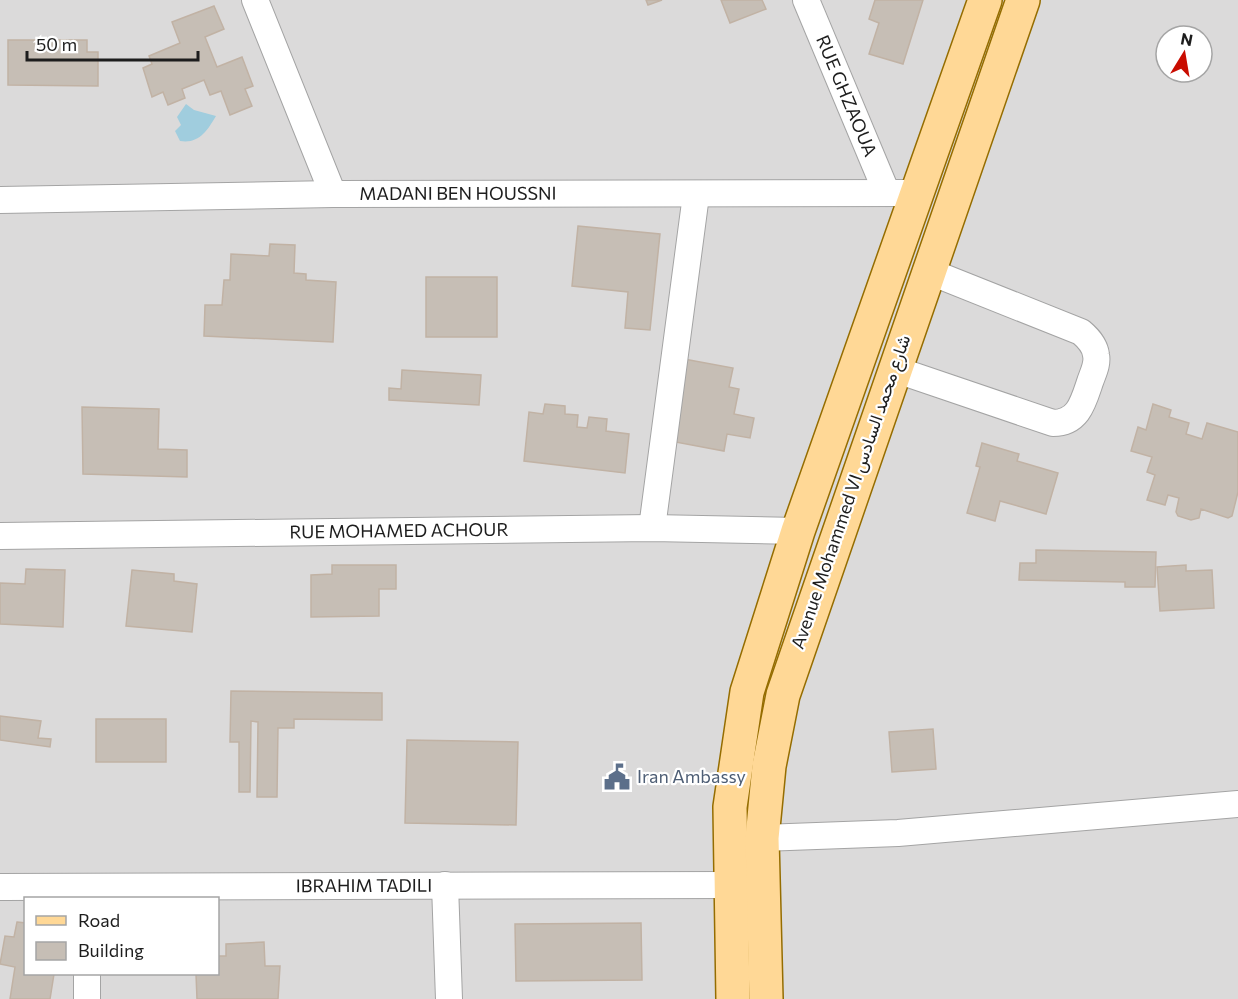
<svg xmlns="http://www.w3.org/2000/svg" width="1238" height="999" viewBox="0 0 1238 999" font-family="Commissioner,Vazirmatn,sans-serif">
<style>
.residential{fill:#dbdada;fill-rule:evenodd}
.water{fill:#a0cdde}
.building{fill:#c6beb5;stroke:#c1b2a4;stroke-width:1.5}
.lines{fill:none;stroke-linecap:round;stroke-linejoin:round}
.minor-casing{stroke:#a4a4a4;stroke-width:28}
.major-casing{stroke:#956d00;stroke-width:36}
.minor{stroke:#fff;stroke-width:26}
.major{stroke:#ffd896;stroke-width:33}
.labels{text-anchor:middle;stroke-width:4.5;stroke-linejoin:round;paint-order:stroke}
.street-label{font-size:18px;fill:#1d1d1d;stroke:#fff}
.service-label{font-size:18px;fill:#4e5e75;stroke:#fff;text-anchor:start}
</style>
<rect width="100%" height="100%" fill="#eeebe2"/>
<!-- residential -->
<path class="residential" d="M0,0h1238v999h-1238zM1166,36h36v36h-36zM26,898h192v76h-192z"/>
<!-- water -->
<path class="water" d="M186,104l8,6 22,6c-9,15 -17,28 -36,25l-5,-10 6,-6 -4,-8z"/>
<!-- building -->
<g class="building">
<path d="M646,0h16l-14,5z"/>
<path d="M721,0h41l4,9 -36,14z"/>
<path d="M875,0h48l-20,64 -34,-10 10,-31 -10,-4z"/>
<path d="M214,6l10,23 -19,8 12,30 25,-10 11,29 -8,3 7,17 -22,9 -9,-24 -11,4 -6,-15 -22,9 3,9 -17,7 -5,-13 -11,5 -9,-29 9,-4 -3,-8 31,-13 -8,-21z"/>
<path d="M8,40h79v12h11v34l-90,-1z"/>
<path d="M578,226l82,8 -10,96 -25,-2 3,-36 -56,-6z"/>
<path d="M270,244l25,1 -1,28 12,1v6l30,2 -3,60 -129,-6 1,-31h17l2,-25h6l1,-26 38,2z"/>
<rect x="426" y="277" width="71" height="60"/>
<path d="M684,359l49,9 -4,19 10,2 -5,25 20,4 -4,20 -23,-4 -3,17 -54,-10z"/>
<path d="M402,370l79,5 -2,30 -90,-5v-12l12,1z"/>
<path d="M545,404l20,2v8l13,1 -1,12 10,1 2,-11 18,2 -1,12 23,3 -4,39 -101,-12 5,-49 14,2z"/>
<path d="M1153,404l18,6 -2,7 20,6 -3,11 16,5 5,-16 31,9v60l-6,24 -4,2 -27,-9 -2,9 -8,2 -13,-4 -2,-4 3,-14 -11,-3 -3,10 -18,-5 8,-25 -8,-3 5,-15 -21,-6 7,-24 8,3z"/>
<path d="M82,407l77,2 -1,40 29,1v27l-104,-3z"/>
<path d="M982,443l37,11 -2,7 41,12 -12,41 -46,-13 -5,20 -28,-8 13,-46 -4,-1z"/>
<path d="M1036,550l120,2 -1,35h-30v-5l-106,-2 1,-17h16z"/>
<path d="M332,565h64v24h-17v27l-68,1v-42l21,-1z"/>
<path d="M1186,565v6l26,-1 2,38 -54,3 -3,-44z"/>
<path d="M26,569l39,1 -2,57 -63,-3v-41l25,1z"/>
<path d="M132,570l42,4v7l23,3 -5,48 -66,-6z"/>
<path d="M231,691l151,2v27l-88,-1v9h-16l-1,69h-20l1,-75 -7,-1 -1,71h-11v-50h-9z"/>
<path d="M0,716l41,5 -3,17 13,1 -1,8 -50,-7z"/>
<rect x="96" y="719" width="70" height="43"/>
<path d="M933,729l3,40 -44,3 -3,-40z"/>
<path d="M407,740l111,2 -2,83 -111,-2z"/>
<path d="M17,922l9,1v51h28l-4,25h-40l5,-32 -15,-3 5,-28 9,1z"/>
<path d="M641,923l1,57 -126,1 -1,-57z"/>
<path d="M264,942l1,24h15l-2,33h-81l-1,-25h22v-18h8v-12z"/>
</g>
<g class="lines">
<!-- minor casing -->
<g class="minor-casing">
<g id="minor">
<path d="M255,0l78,194"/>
<path id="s1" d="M806,0l80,191"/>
<path id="s2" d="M0,200l333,-6 583,-1"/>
<path d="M894,369l159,54c25,0 30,-20 37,-41 3,-9 8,-18 6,-27 -1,-10 -8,-17 -15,-23l-153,-61"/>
<path d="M652,528l44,-333"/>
<path id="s3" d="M0,536l652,-8 146,3"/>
<path d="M762,838l136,-5 340,-29"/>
<path d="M445,885l4,114"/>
<path id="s4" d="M0,887l730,-2"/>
<path d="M87,974v25"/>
</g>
</g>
<!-- major casing -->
<g class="major-casing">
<g id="major">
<path d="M733,999l-3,-192 17,-115 51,-161 187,-531"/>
<path d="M766,999l-4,-161 7,-72 14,-71 240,-695"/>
</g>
</g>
<!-- minor -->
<use href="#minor" class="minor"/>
<!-- major -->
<use href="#major" class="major"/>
</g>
<!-- icons -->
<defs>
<g id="civic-bare" transform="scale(2.07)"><path d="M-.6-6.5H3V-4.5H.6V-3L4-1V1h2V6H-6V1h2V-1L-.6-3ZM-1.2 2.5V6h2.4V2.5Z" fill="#5c6f8a" stroke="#fff" stroke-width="2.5" paint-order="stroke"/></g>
</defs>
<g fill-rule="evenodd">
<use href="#civic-bare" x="617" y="777"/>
</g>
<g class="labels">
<!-- street labels -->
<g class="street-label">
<text dy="6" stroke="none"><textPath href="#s1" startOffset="104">RUE GHZAOUA</textPath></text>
<text dy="6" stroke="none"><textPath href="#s2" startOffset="458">MADANI BEN HOUSSNI</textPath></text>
<text transform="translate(851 492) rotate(-71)" y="6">Avenue Mohammed VI شارع محمد السادس</text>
<text dy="6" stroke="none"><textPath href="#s3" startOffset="399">RUE MOHAMED ACHOUR</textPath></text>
<text dy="6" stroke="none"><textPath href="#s4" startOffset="364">IBRAHIM TADILI</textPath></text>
</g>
<!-- service labels -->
<g class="service-label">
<text x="637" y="783">Iran Ambassy</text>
</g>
</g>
<!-- legend -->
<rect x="24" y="897" width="195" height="78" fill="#ffffff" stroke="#a5a5a5" stroke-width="1.5"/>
<rect x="36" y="916" width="30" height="9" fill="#ffd896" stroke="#a5a5a5" stroke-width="1.5"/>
<text x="78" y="927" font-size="18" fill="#1d1d1d">Road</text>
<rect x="36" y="942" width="30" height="18" fill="#c6beb5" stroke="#a5a5a5" stroke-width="1.5"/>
<text x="78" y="957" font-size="18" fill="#1d1d1d">Building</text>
<!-- north arrow -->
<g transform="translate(1184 54) rotate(11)"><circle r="28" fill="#ffffff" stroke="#a5a5a5" stroke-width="1.5"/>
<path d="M0-4.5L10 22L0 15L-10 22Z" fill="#c90c00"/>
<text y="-9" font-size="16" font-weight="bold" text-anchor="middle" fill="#1d1d1d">N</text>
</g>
<!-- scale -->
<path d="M27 51v9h171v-9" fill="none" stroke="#1d1d1d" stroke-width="3"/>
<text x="36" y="51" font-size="18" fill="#1d1d1d" stroke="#ffffff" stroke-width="4.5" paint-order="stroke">50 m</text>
</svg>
